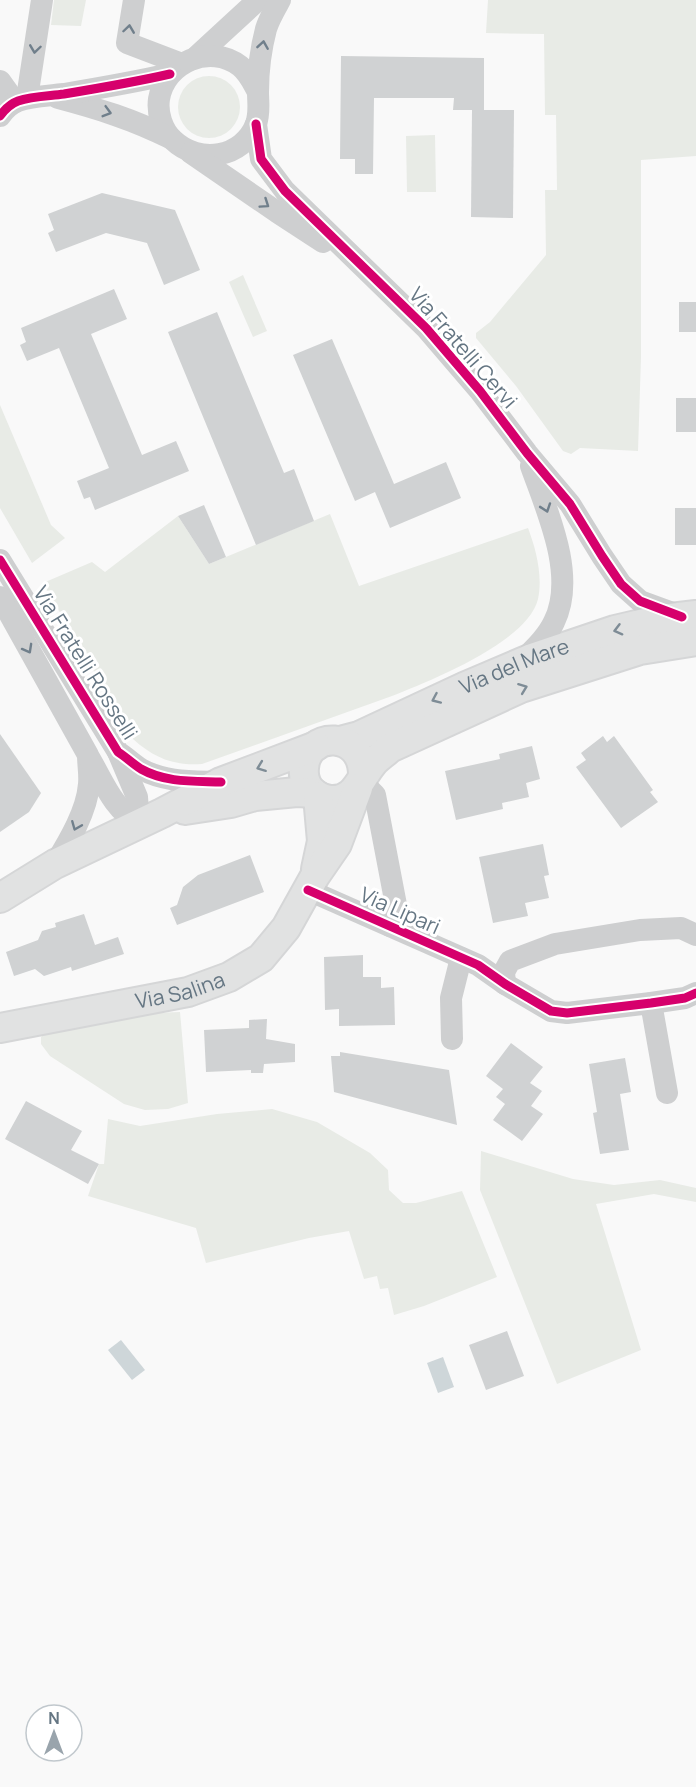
<svg xmlns="http://www.w3.org/2000/svg" width="696" height="1787" viewBox="0 0 696 1787" font-family="Manrope,sans-serif">
<style>
.green{fill:#e8ebe6}
.water{fill:#ced6d9}
.building{fill:#d0d2d3}
.lines{fill:none;stroke-linecap:round;stroke-linejoin:round}
.major-casing{stroke:#d5d6d7;stroke-width:32}
.minor{stroke:#cecfd0;stroke-width:22}
.major{stroke:#e1e2e2;stroke-width:28}
.cycleway-casing{stroke:#fff;stroke-width:13}
.cycleway{stroke:#d6006c;stroke-width:9}
.oneway{stroke:#707f8b}
.oneway2{stroke:#7e8c96}
.labels{text-anchor:middle;stroke-width:6;stroke-linejoin:round;paint-order:stroke}
.street-label{font-size:21px;fill:#657683;stroke:#fff}
</style>
<rect width="100%" height="100%" fill="#f9f9f9"/>
<!-- green -->
<g class="green">
<path d="M54,0h32l-5,26 -30,-1z"/>
<path d="M488,0h208v156l-55,4v197l-3,94 -58,-3 -9,6 -8,-3 -47,-65 -40,-48v-5l14,-11 56,-67 -1,-65h12l-1,-75h-11l-1,-81 -58,-1z"/>
<circle cx="209" cy="107" r="31"/>
<path d="M435,135l1,57h-29l-1,-56z"/>
<path d="M243,275l24,56 -14,6 -24,-55z"/>
<path d="M0,405l51,120 14,13 -33,25 -32,-55z"/>
<path d="M330,514l29,72 169,-58c8,21 15,48 10,71 -10,43 -108,82 -146,97l-190,68c-28,2 -48,-6 -69,-25l-90,-156 49,-21 13,10 73,-56 31,48z"/>
<path d="M180,1012l8,91 -20,6 -23,1 -21,-6 -74,-48 -9,-12v-7l5,-4 82,-19z"/>
<path d="M272,1109l45,13 53,31 18,17 1,20 14,13h13l46,-12 35,86 -73,29 -30,9 -6,-27 -8,1 -3,-13 -13,3 -15,-48 -40,7 -103,25 -10,-35 -108,-32 11,-32h5l4,-45 32,7 77,-12z"/>
<path d="M481,1151l92,28 41,6 46,-5 36,8v14l-42,-8 -58,10 45,146 -84,34 -77,-194z"/>
</g>
<!-- water -->
<g class="water">
<path d="M121,1340l24,30 -13,10 -24,-30z"/>
<path d="M443,1357l11,30 -16,6 -11,-30z"/>
</g>
<!-- building -->
<g class="building">
<path d="M341,56l143,2v52h-31l1,-12h-80l-1,76h-18v-15h-15z"/>
<path d="M472,110h42l-1,108 -42,-1z"/>
<path d="M102,193l73,17 25,60 -36,15 -17,-42 -41,-10 -50,19 -8,-19 6,-3 -6,-16z"/>
<path d="M114,289l13,30 -36,15 51,121 34,-14 13,30 -94,39 -5,-13 -6,2 -7,-18 32,-13 -50,-120 -32,13 -7,-16 6,-3 -5,-14z"/>
<rect x="679" y="302" width="17" height="30"/>
<path d="M217,312l67,161 10,-4 20,52 -58,24 -88,-213z"/>
<path d="M332,339l62,145 52,-22 15,36 -71,30 -15,-36 -20,9 -62,-146z"/>
<rect x="676" y="398" width="20" height="34"/>
<path d="M204,505l22,52 -17,7 -31,-48z"/>
<rect x="675" y="508" width="21" height="37"/>
<path d="M0,734l41,59 -12,19 -29,20z"/>
<path d="M603,736l4,6 7,-6 39,54 -3,2 8,10 -37,26 -45,-61 10,-7 -5,-7z"/>
<path d="M532,746l8,33 -14,4 3,14 -27,6 1,6 -47,11 -11,-49 55,-12 -1,-5z"/>
<path d="M543,844l6,31 -5,1 5,22 -24,5 3,13 -35,7 -14,-66z"/>
<path d="M250,855l14,37 -87,33 -7,-17 7,-3 6,-18 15,-12z"/>
<path d="M84,914l11,31 23,-8 6,17 -52,17 -1,-4 -27,9 -9,-7 -21,7 -8,-24 32,-12 4,-9 14,-4 -1,-4z"/>
<path d="M363,955v22h18v11l13,-1 1,38 -56,1v-17l-14,1 -1,-53z"/>
<path d="M267,1019l-1,20 29,5v18l-31,2 -1,9h-12v-3l-45,2 -2,-42 45,-2v-8z"/>
<path d="M511,1043l32,24 -13,16 12,8 -11,15 12,8 -21,27 -29,-21 12,-16 -9,-7 7,-8 -17,-13z"/>
<path d="M340,1052l109,18 8,55 -123,-33 -3,-36h9z"/>
<path d="M625,1058l6,34 -11,2 9,56 -29,4 -7,-41 4,-1 -8,-48z"/>
<path d="M26,1101l56,30 -11,19 28,14 -11,20 -83,-45z"/>
<path d="M507,1331l17,45 -38,14 -17,-45z"/>
</g>
<g class="lines">
<!-- major casing -->
<g class="major-casing">
<g id="major">
<path id="s1" d="M340,741l19,-5 105,-49 68,-29 83,-28 47,-11 34,-4"/>
<path d="M363,776c1,-46 -57,-46 -59,-8 -1,9 2,18 9,25 5,4 11,6 17,7 25,2 30,-22 43,-37 5,-6 12,-10 17,-15l131,-60 119,-38 56,-9"/>
<path d="M185,810l46,-7 24,-7 42,-4 17,1"/>
<path d="M316,869l6,-28 -4,-45"/>
<path d="M0,898l55,-34 107,-51 59,-31 95,-36"/>
<path id="s2" d="M0,1028l188,-36 41,-15 32,-19 25,-30 29,-52 22,-32 21,-56"/>
</g>
</g>
<!-- minor -->
<g class="minor">
<path d="M134,0l-7,43 55,21"/>
<path d="M196,57l62,-57"/>
<path d="M0,81l15,21"/>
<path d="M258,92c-5,-9 -9,-19 -18,-26 -30,-23 -75,-4 -81,33 -2,14 3,31 14,41 26,25 70,18 83,-16 4,-11 2,-21 2,-32 0,-20 3,-44 8,-63 3,-10 9,-20 14,-29"/>
<path d="M27,98l15,-98"/>
<path d="M58,98c41,11 74,21 112,40"/>
<path d="M0,116c5,-7 10,-12 18,-15 14,-5 31,-5 46,-7 36,-6 71,-12 106,-20"/>
<path d="M256,124l5,35 24,32 141,137 54,63 47,62 43,51 32,52 19,28 19,17 41,15"/>
<path d="M191,153l86,59 46,30"/>
<path d="M0,560l118,192c8,5 15,12 23,17 25,14 53,12 80,13"/>
<path d="M0,597l88,158c0,10 2,20 1,29 -2,27 -20,57 -34,80"/>
<path d="M522,661c12,-12 25,-24 32,-39 23,-46 -7,-111 -23,-156"/>
<path d="M118,752l19,45 2,27"/>
<path d="M90,759c15,26 23,49 49,65"/>
<path d="M361,781l14,14 21,110 -6,21"/>
<path d="M308,890l170,75 27,19 46,27 16,2 84,-10 34,-5 11,-5"/>
<path d="M505,984l-1,-12 6,-11 45,-17 85,-14 41,-2 15,7"/>
<path d="M651,1003l16,90"/>
<path d="M452,1039l-1,-41 10,-40"/>
</g>
<!-- major -->
<use href="#major" class="major"/>
<!-- cycleway casing -->
<g class="cycleway-casing">
<g id="cycleway">
<path d="M0,116c5,-7 10,-12 18,-15 14,-5 31,-5 46,-7 36,-6 71,-12 106,-20"/>
<path d="M256,124l5,35 24,32 141,137 54,63 47,62 43,51 32,52 19,28 19,17 42,16"/>
<path d="M0,560l118,192c8,5 15,12 23,17 25,14 53,12 80,13"/>
<path d="M308,890l170,75 27,19 46,27 16,2 84,-10 34,-5 11,-5"/>
</g>
</g>
<!-- cycleway -->
<use href="#cycleway" class="cycleway"/>
</g>
<!-- one-way arrows -->
<defs><path id="oneway-chevron" d="M-2-3.5L2.5 0L-2 3.5" fill="none" stroke-width="1.6" stroke-linecap="round" stroke-linejoin="round" transform="scale(1.5)"/></defs>
<g class="oneway">
<use href="#oneway-chevron" transform="translate(129 29) rotate(-82)"/>
<use href="#oneway-chevron" transform="translate(263 45) rotate(-81)"/>
<use href="#oneway-chevron" transform="translate(35 49) rotate(98)"/>
<use href="#oneway-chevron" transform="translate(107 112) rotate(16)"/>
<use href="#oneway-chevron" transform="translate(265 204) rotate(34)"/>
<use href="#oneway-chevron" transform="translate(546 508) rotate(71)"/>
<use href="#oneway-chevron" transform="translate(28 649) rotate(61)"/>
<use href="#oneway-chevron" transform="translate(76 826) rotate(112)"/>
</g>
<g class="oneway2">
<use href="#oneway-chevron" transform="translate(618 630) rotate(165)"/>
<use href="#oneway-chevron" transform="translate(523 688) rotate(-21)"/>
<use href="#oneway-chevron" transform="translate(436 699) rotate(156)"/>
<use href="#oneway-chevron" transform="translate(261 767) rotate(159)"/>
</g>
<g class="labels">
<!-- street labels -->
<g class="street-label">
<text transform="translate(463 348) rotate(49)" y="7">Via Fratelli Cervi</text>
<text transform="translate(85 663) rotate(58)" y="7">Via Fratelli Rosselli</text>
<text dy="7" stroke="none"><textPath href="#s1" startOffset="190">Via del Mare</textPath></text>
<text transform="translate(400 911) rotate(24)" y="7">Via Lipari</text>
<text dy="7" stroke="none"><textPath href="#s2" startOffset="184">Via Salina</textPath></text>
</g>
</g>
<!-- north arrow -->
<g transform="translate(54 1733)"><circle r="28" fill="#ffffff" stroke="#c1c8cd" stroke-width="1.5"/>
<path d="M0-4.5L10 22L0 15L-10 22Z" fill="#99a4ac"/>
<text y="-9" font-size="16" font-weight="bold" text-anchor="middle" fill="#657683">N</text>
</g>
</svg>
